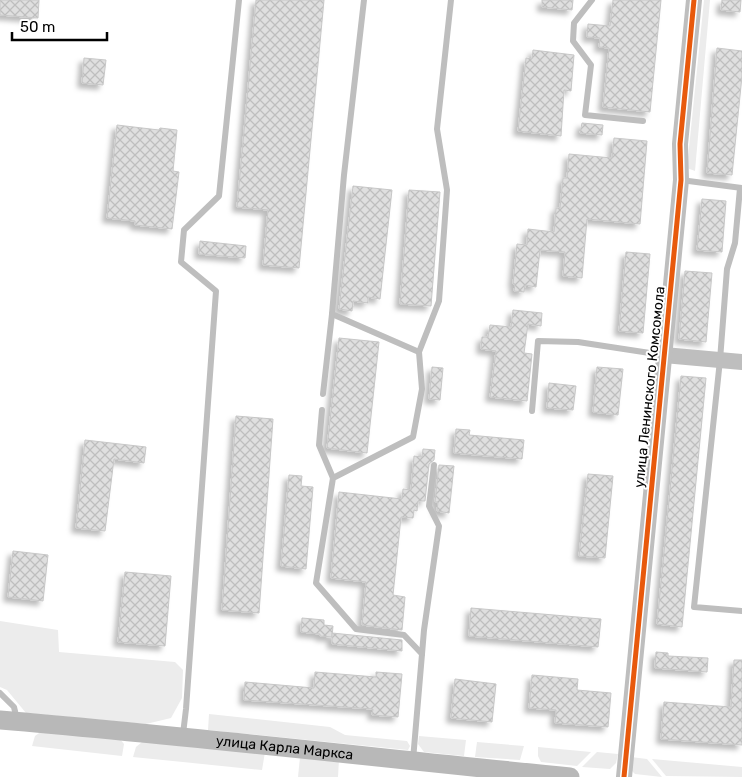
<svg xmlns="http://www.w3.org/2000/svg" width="742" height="777" viewBox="0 0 742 777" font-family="Rubik,sans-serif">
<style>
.green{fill:#ececec}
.building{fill:url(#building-cross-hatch);stroke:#c7c7c7;filter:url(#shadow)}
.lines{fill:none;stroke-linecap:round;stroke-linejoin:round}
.service{stroke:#bebebe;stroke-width:6}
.tertiary{stroke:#bebebe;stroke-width:16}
.secondary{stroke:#b8b8b8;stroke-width:19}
.cycleway-casing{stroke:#fff;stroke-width:8}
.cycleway{stroke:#e8590c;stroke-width:5}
.labels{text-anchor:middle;stroke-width:4;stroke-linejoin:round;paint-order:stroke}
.street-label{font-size:14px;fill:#000;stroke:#fff}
</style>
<defs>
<pattern id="building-cross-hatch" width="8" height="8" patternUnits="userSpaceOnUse" patternTransform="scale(1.25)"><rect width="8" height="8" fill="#dfdfdf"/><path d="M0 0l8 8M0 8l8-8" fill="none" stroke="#bebebe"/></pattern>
<filter id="shadow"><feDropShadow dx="-4.5" dy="4.5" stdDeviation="2.5" flood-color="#0004"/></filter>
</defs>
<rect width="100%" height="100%" fill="#fff"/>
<!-- green -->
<g class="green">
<path d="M704,0h6l-15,171 -8,-3z"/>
<path d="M0,621l58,9 1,22 116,10 8,8 -1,28 -11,20 -25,6 -120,-11 -19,-23 -7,-3z"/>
<path d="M209,714l121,13 15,8 62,6 3,5 -2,4 -200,-20z"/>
<path d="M42,731l78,8 4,5 -2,12 -90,-10 3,-10z"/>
<path d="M419,736l47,4 -2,16 -40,-4 -6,-8z"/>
<path d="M142,742l123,10 -3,18 -129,-13 3,-10z"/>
<path d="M477,742l47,4 -4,14 -45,-3z"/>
<path d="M538,747l53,5 -14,14 -36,-4 -3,-6z"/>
<path d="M597,752l21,2 -2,9 -6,6 -28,-2z"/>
<path d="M300,757l39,3 -1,17h-40z"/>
<path d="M631,757l16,2 15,18 -27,-3 -4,-4z"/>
<path d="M652,759l90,8v10l-76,-1z"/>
</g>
<!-- building -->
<g class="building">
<path d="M0,0h39l-1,18 -38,-3z"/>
<path d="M256,0h68l-25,268 -36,-3 5,-55 -31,-3z"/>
<path d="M542,0h31l-1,10 -30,-3z"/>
<path d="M613,0h48l-11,112 -47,-5 6,-59 -10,-1 1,-9 -13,-1 1,-13 22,2z"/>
<path d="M722,0h19l-1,12 -19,-2z"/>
<path d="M717,48l25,3v25l-10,99 -25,-2z"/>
<path d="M533,50l41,5 -3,36 -7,-1 -3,46 -43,-5 8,-73 6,1z"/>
<path d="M84,58l22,2 -3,25 -21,-2z"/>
<path d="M582,123l21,2 -1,10 -22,-2z"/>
<path d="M117,125l42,5 1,-2 17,2 -4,41 6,1 -7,57 -37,-4v-4l-28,-3z"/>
<path d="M614,138l33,3 -7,83 -53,-5 -5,59 -19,-2 2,-24 -25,-2 -4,37 -11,-2 -1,7 -10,-1 1,-7h-2l4,-40 10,1 1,-16 26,3 2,-24h4l3,-30h4l2,-24 43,4z"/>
<path d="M353,186l39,4 -12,109 -12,-2v6l-15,-2 -1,10 -13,-2z"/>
<path d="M409,190l31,2 -9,114 -31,-2z"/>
<path d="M702,199l24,2 -4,51 -25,-2z"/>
<path d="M200,241l46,5 -1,12 -46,-4z"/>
<path d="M626,252l24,2 -7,79 -24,-2z"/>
<path d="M685,271l27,2 -6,69 -27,-3z"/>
<path d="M513,310l29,3 -1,13 -13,-2 -4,29 8,1 -5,47 -37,-4 6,-46 -15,-2 1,-12h6l2,-12 21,2z"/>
<path d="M339,338l40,4 -12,111 -40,-5z"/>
<path d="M432,367l11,1 -3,32 -11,-1z"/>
<path d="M597,367l26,2 -5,46 -25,-3z"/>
<path d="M681,376l25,2 -24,249 -25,-3z"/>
<path d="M549,383l27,3 -3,24 -26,-2z"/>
<path d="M236,416l37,3 -14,194 -37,-3z"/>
<path d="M456,429l14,1 -1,5 55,5 -2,19 -68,-6z"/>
<path d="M85,440l61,7 -2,16 -30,-4 -9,72 -29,-3z"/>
<path d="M423,449l12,1 -1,10 -5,4 -4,37h-7l-1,10 -3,-1 -1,8 -12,-1 -8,78 12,2 -3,33 -40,-5 4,-43 -35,-4 8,-86 63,7 1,-10 8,1 3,-34 8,1z"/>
<path d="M439,465l15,1 -5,47 -12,-2 1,-9h-3z"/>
<path d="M588,474l25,2 -8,82 -26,-2z"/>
<path d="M289,475l13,1 -1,10 12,1 -7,82 -25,-3z"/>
<path d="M13,551l35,4 -5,46 -35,-4z"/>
<path d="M125,572l46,4 -6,70 -47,-4z"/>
<path d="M471,608l130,11 -3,28 -129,-11z"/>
<path d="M302,618l22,2v5l9,1 -1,11 -12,-1v-2l-19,-2z"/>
<path d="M332,633l70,7v11l-70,-7z"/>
<path d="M656,652l12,1v3l40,2 -1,14 -52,-4z"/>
<path d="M734,660h8v85l-81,-6 3,-37 67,5z"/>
<path d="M315,672l61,5v-5l26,2 -4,43 -26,-2 1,-6 -129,-9 1,-18 69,6z"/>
<path d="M532,675l46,4 -1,11 34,3 -3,34 -53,-4 1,-13 -27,-2z"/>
<path d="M455,679l41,5 -4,38 -41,-4z"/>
</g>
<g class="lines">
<!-- service -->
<g class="service">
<path d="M364,0l-20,175 -12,139 87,38"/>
<path d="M592,0l-18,23 -1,18 18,24 -6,50 58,6"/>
<path d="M681,180l61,8"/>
<path d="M740,188l-5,55 -8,26 -7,91 -26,247 48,4"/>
<path d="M323,394l9,-80"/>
<path d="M322,410l-3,35 14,33"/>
<path d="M532,411l6,-70 40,1 85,13"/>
<path d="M422,654l2,-24 15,-104 -10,-20 5,-41"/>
<path d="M0,693l14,14 3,13"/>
<path d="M183,734l3,-25 30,-418 -35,-29 3,-32 35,-34 20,-196"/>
<path d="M413,760l9,-106 -18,-19 -48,-6 -40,-46 17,-105 80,-41 9,-48 -3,-37 20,-51 8,-111 -10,-61 14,-129"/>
</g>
<!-- tertiary -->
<g class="tertiary">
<path d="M664,355l78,7"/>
<path d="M624,777l57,-597 -1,-36 14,-144"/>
</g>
<!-- secondary -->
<path class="secondary" id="s1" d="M0,720c190,16 380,38 570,57"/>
<!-- cycleway casing -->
<g class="cycleway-casing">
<path id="cycleway" d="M624,777l57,-597 -1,-36 14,-144"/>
</g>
<!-- cycleway -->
<use href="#cycleway" class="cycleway"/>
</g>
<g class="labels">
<!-- street labels -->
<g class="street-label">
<text transform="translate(649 387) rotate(-84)" y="5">улица Ленинского Комсомола</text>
<text dy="5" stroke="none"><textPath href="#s1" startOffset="286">улица Карла Маркса</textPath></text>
</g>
</g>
<!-- scale -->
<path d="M12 32v8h95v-8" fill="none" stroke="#000000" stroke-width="2.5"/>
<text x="20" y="32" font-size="15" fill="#000000" stroke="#ffffff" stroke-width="4" paint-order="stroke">50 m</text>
</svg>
